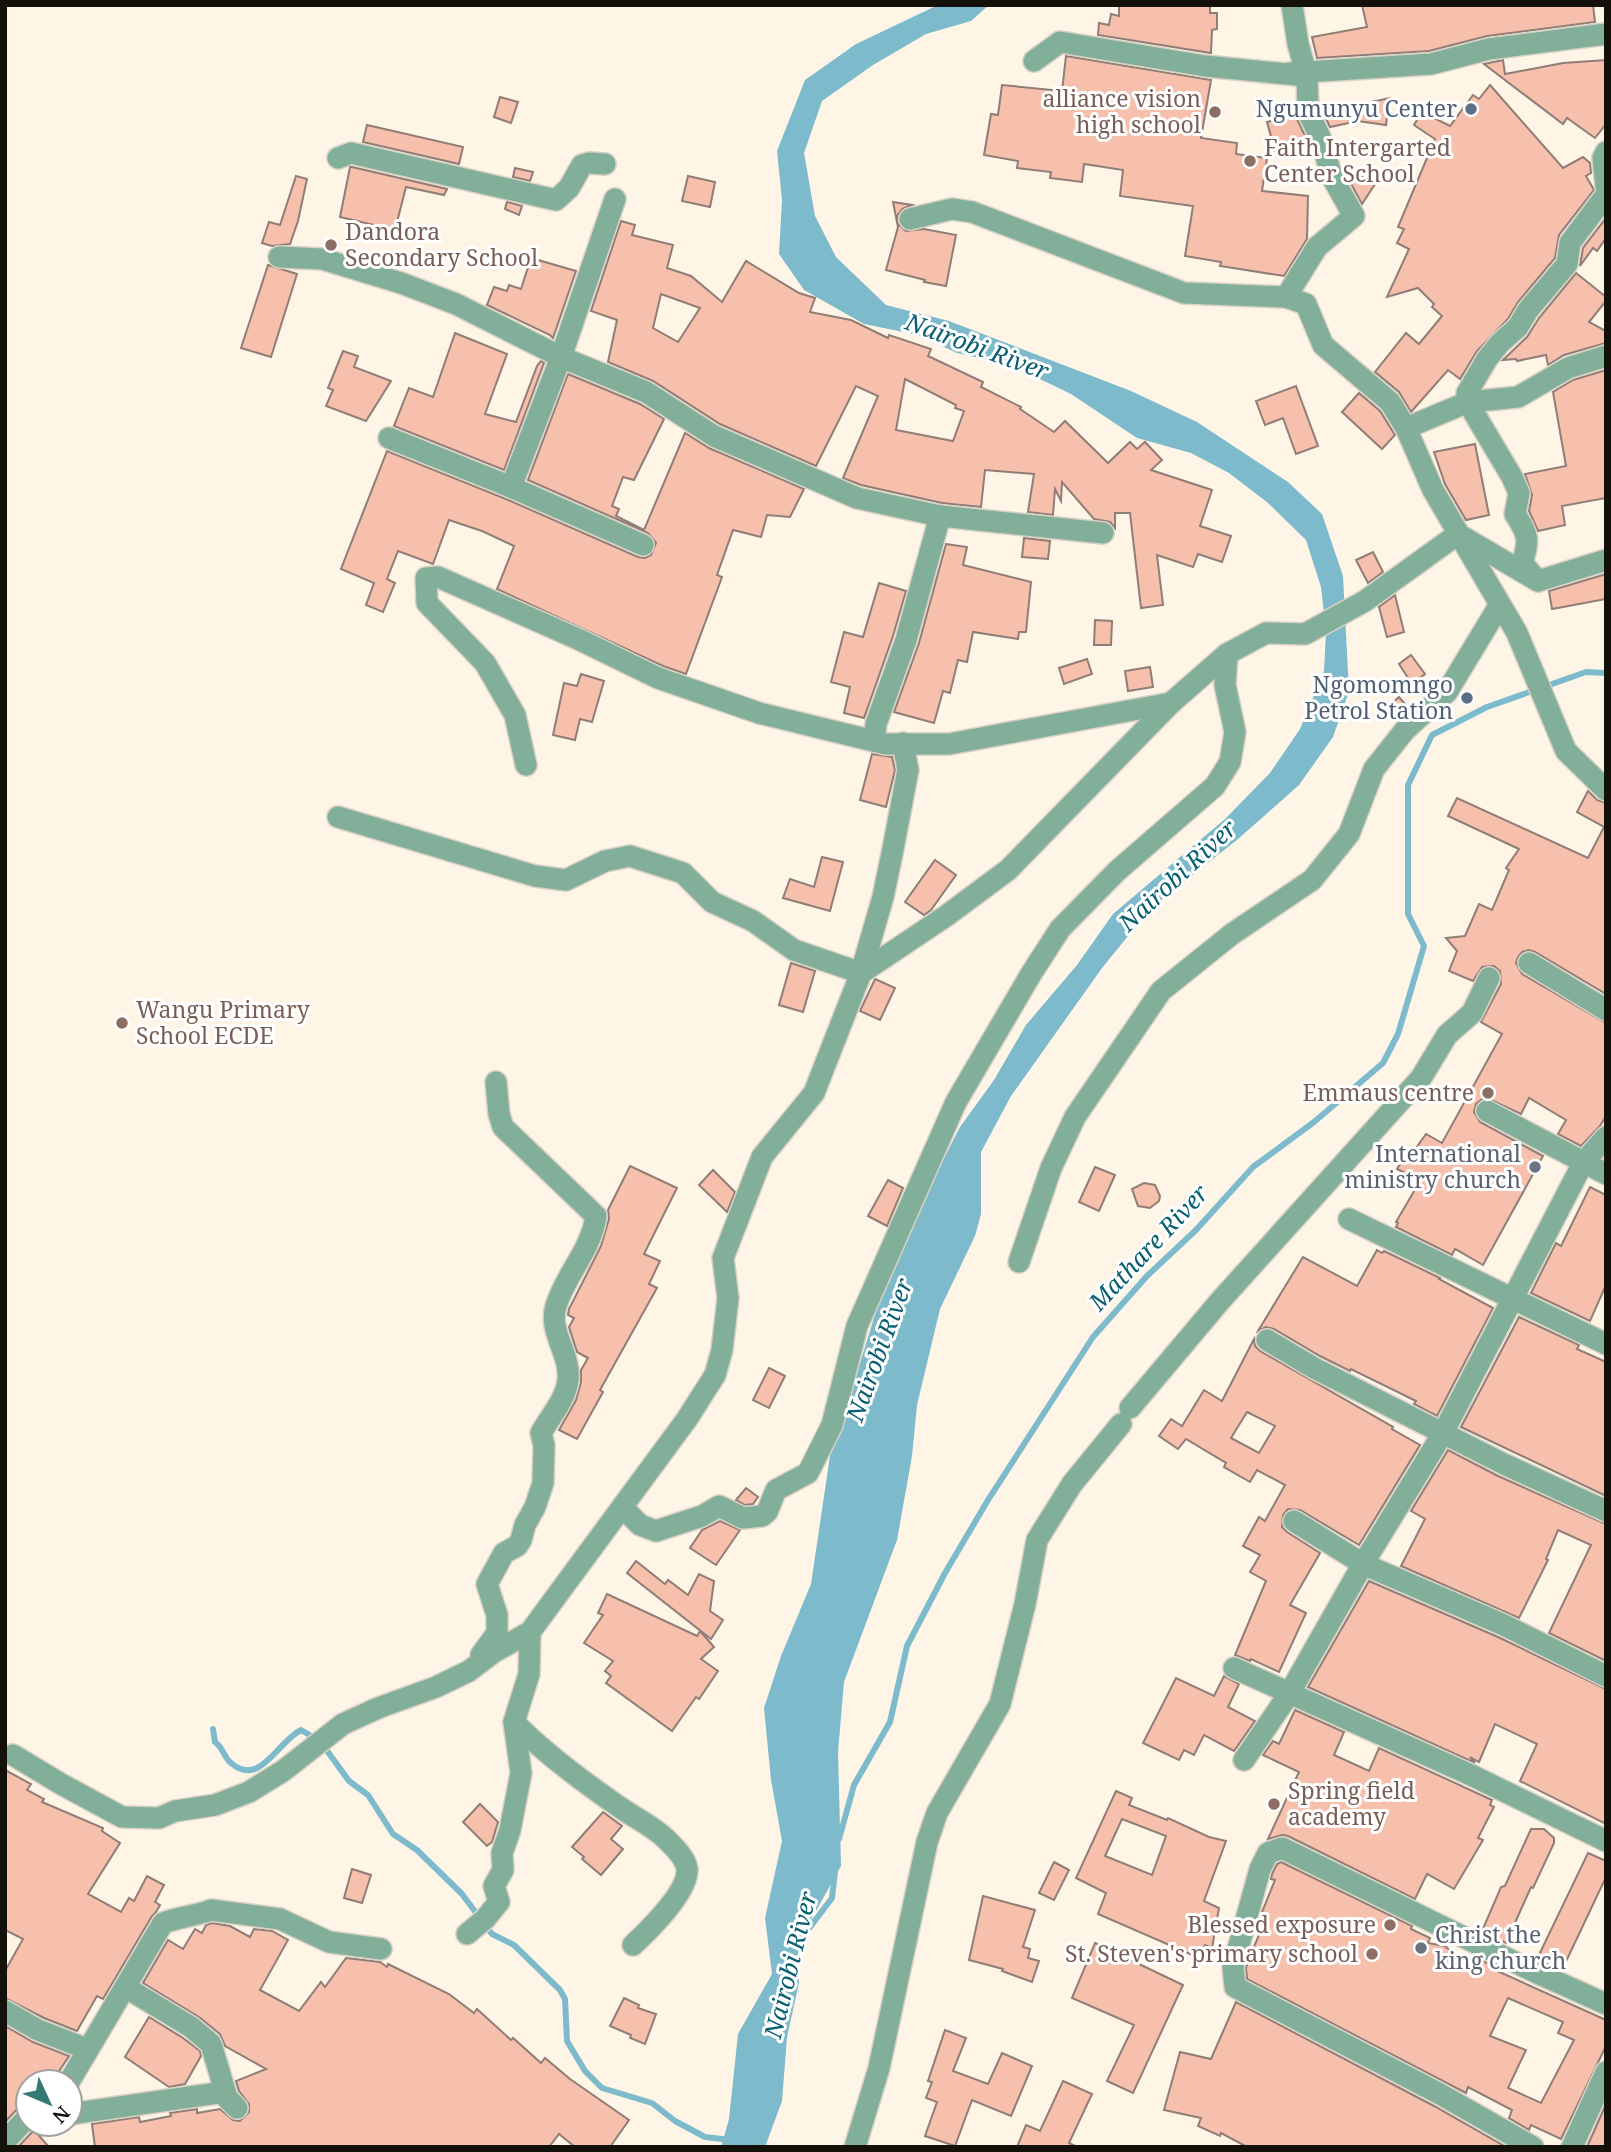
<svg xmlns="http://www.w3.org/2000/svg" width="1611" height="2152" viewBox="0 0 1611 2152" font-family="'Noto Serif',serif">
<style>
.water{fill:#7dbbcc}
.lines{fill:none;stroke-linecap:round;stroke-linejoin:round}
.stream{stroke:#7dbbcc;stroke-width:6}
.building{fill:#f6c0ad;stroke:#8f7d76;stroke-width:2;fill-rule:evenodd}
.minor-casing{stroke:#d9d1c4;stroke-width:24}
.minor{stroke:#81af9a;stroke-width:21}
.service-dot{fill:#5c6f8a;stroke:#fff;stroke-width:2.5}
.education-dot{fill:#8d6e63;stroke:#fff;stroke-width:2.5}
.worship-dot{fill:#6b7280;stroke:#fff;stroke-width:2.5}
.labels{text-anchor:middle;stroke-width:6;stroke-linejoin:round;paint-order:stroke}
.education-label{font-size:23px;fill:#785e54;stroke:#fff;text-anchor:end}
.service-label{font-size:23px;fill:#4e5e75;stroke:#fff;text-anchor:end}
.worship-label{font-size:23px;fill:#5b616d;stroke:#fff;text-anchor:end}
.water-label{font-size:24px;font-style:italic;fill:#086072;stroke:#fff}
</style>
<rect width="100%" height="100%" fill="#fef5e7"/>
<!-- water -->
<path class="water" d="M938,5h51l-18,16 -45,13 -53,31 -51,36 -18,52 11,63 21,41 50,48 63,16 182,70 66,31 91,60 34,32 21,62 6,115 -16,46 -34,48 -61,54 -88,70 -48,59 -91,128 -30,56v62l-6,22 -35,73 -23,96 -5,51 -15,84 -53,142 -6,70 3,114 -43,77 1,40 -12,54 -5,64 -17,46h-44l8,-28 9,-85 34,-60 -7,-56 17,-77 -11,-61 -7,-72 17,-52 30,-72 20,-135 19,-53 34,-111 24,-57 52,-101 34,-47 32,-55 51,-60 36,-51 112,-95 45,-46 30,-44 24,-58 2,-39 -5,-45 -15,-47 -38,-37 -39,-30 -38,-20 -54,-15 -66,-44 -60,-29 -54,-12 -39,-18 -54,-11 -60,-34 -25,-36 3,-54 -5,-49 28,-71 51,-36z"/>
<g class="lines">
<!-- stream -->
<g class="stream">
<path d="M213,1729l2,13c8,5 9,16 16,21 29,25 47,-22 70,-33l19,11 29,40 19,14 25,39 24,16 45,44 30,40 22,11 46,45 5,9 2,42 18,30 17,17 50,15 23,18 30,16 26,3"/>
<path d="M839,1839l15,-54 36,-63 17,-76 38,-73 43,-73 105,-163 54,-61 49,-46 57,-63 61,-45 69,-59 15,-29 26,-88 -16,-32v-129l24,-50 55,-28 99,-35 20,1"/>
<path d="M797,1949l1,-6 34,-45 3,-27"/>
</g>
</g>
<!-- building -->
<g class="building">
<path d="M1119,5h91v8h7v16l-5,1 -1,23 -113,-18 1,-12 10,2 2,-11 8,2z"/>
<path d="M1362,5h231l2,17 -108,14 -58,15 -112,7 -5,-21 55,-10z"/>
<path d="M1066,56l145,24 -10,58 36,5 -1,11 31,4 -5,33 46,5 -1,43 -23,37 -64,-10 1,-4 -36,-6 8,-50 -73,-10 3,-26 -39,-6 -2,18 -32,-4 1,-6 -34,-4 1,-7 -34,-6 7,-41 7,1 4,-30 60,6z"/>
<path d="M1503,60l2,14 58,-11 43,-3v64l-11,14 -28,-20 -4,6 -79,-60z"/>
<path d="M1490,85l73,83 20,-11 7,6 1,10 -5,3 8,14 -35,45 -4,23 -37,44 -10,17 -31,32 -17,28 -12,-9 -37,42 -12,-20 -24,-20 31,-39 13,11 23,-28 -10,-9 2,-3 -16,-16 -31,9 22,-48 -12,-6 7,-14 -6,-2 37,-88 -21,-14 8,-13 28,14 23,-31 6,4z"/>
<path d="M500,97l18,5 -7,21 -17,-6z"/>
<path d="M1390,98l-4,27 -28,-4 -28,6 -8,-17 15,-3 1,2z"/>
<path d="M1295,115l13,27 -33,9 -8,-29z"/>
<path d="M367,125l96,22 -4,17 -96,-22z"/>
<path d="M350,167h2l95,22 -3,6 -38,-8 -11,43 -55,-13z"/>
<path d="M515,168l18,4 -3,9 -17,-4z"/>
<path d="M1354,171l21,13 -13,20 -13,-24z"/>
<path d="M296,176l11,3 -9,42 -8,23 -18,2 -10,-3 7,-21 11,3z"/>
<path d="M688,176l27,6 -5,25 -28,-6z"/>
<path d="M507,202l15,4 -3,9 -14,-6z"/>
<path d="M893,202l19,3 -10,4 -5,7v7l9,8 18,-2 32,6 -10,51 -22,-4 1,-2 -39,-10 12,-43z"/>
<path d="M1606,218v20l-9,13 -4,-3 -13,18 3,-18z"/>
<path d="M621,221l14,4 -3,10 41,10 -6,23 24,8 31,26 24,-41 53,32 16,5 -5,14 41,8 37,18 1,-3 42,14 -3,7 55,26 -2,5 40,20 -1,2 34,23 11,-11 43,42 22,-21 7,7 8,-7 17,18 -11,10 61,20 -12,36 31,10 -9,26 -24,-8 -5,13 -36,-12 6,50 -22,3 -11,-95h-15v15l-5,-6 -16,-3 -32,-37 -1,19 -6,-12 -2,26 -25,-3 6,-38 -49,-4 -4,37 -39,-4 -81,-18 -18,-7 35,-82 -22,-10 -40,80 -96,-42 -67,-43 -45,-19 9,-42 -26,-9zM661,294l39,14 -22,34 -25,-14zM905,379l51,26 -1,3 9,3 -11,30 -57,-11z"/>
<path d="M531,258l45,13 -23,67 -3,-3 -63,-30 7,-18 13,4 2,-6 12,4z"/>
<path d="M268,265l29,9 -26,83 -30,-9z"/>
<path d="M1576,273l30,24v4l-17,21 17,9v12l-42,12 -16,10 -2,-10 -29,6 -1,-2 -13,1 24,-23 12,-19z"/>
<path d="M455,333l52,21 -22,60 31,8 21,-56 4,-5 3,2 -40,107 -110,-44 15,-38 24,9z"/>
<path d="M343,351l15,5 -4,11 37,14 -25,40 -40,-15 7,-16 -5,-2z"/>
<path d="M1606,370v128l-44,8 3,19 -27,6 -9,-20 3,-16 -7,-21 41,-8 -13,-74 20,-12z"/>
<path d="M568,374l72,30 24,15 -30,61 -11,-3 -11,29 7,3 -3,7 28,14 41,-97 24,15 95,41 -14,28 -23,-2 -6,22 -28,-7 -16,45 5,2 -36,97 -23,-8 -166,-77 17,-43 -32,-15 -33,-11 -16,44 -35,-13 -11,28 8,4 -12,29 -17,-7 8,-22 -33,-14 46,-118 119,48 132,58 7,1 6,-3 5,-12 -8,-10 -120,-53z"/>
<path d="M1296,386l22,60 -22,8 -13,-36 -18,7 -9,-24z"/>
<path d="M1359,393l21,18 15,24 -13,14 -40,-37z"/>
<path d="M1475,444l14,71 -23,5 -21,-36 -11,-32z"/>
<path d="M1024,538l26,3 -2,18 -26,-2z"/>
<path d="M946,544l21,3 -4,18 68,17 -5,50h-7l-1,7 -45,-7 -6,30 -9,-2 -8,33 -7,-2 -9,32 -40,-11 25,-69z"/>
<path d="M1373,552l10,20 -15,11 -12,-23z"/>
<path d="M1606,574v25l-54,10 -3,-18z"/>
<path d="M879,583l27,8 -13,45 -29,82 -20,-5 6,-26 -19,-5 13,-50 19,5z"/>
<path d="M1395,595l9,37 -17,5 -8,-30z"/>
<path d="M1095,620l17,1 -1,24h-17z"/>
<path d="M1411,655l14,19 -13,10 -13,-20z"/>
<path d="M1087,659l5,15 -28,10 -5,-16z"/>
<path d="M1150,667l3,20 -25,4 -3,-20z"/>
<path d="M581,674l23,7 -12,41 -12,-3 -5,21 -22,-5 11,-52 13,3z"/>
<path d="M1399,697l10,12 -13,11 -10,-11z"/>
<path d="M872,754l20,3 3,13 -9,37 -26,-7z"/>
<path d="M1588,791l9,9 9,3v191l-71,-42 -6,-2 -7,2 -4,5 -2,6 6,11 84,49v93l-6,10 -19,20 -23,-12 8,-14 -37,-22 -8,16 -34,-16 -6,2 -5,4 -2,8 6,10 63,34 -60,109 -28,-16 -3,6 -56,-28 2,-4 -2,-1 24,-41 -23,-12 9,-16 5,2 15,-21 16,9 60,-109 -21,-12 20,-38 -1,-13 -6,-5 -12,1 -9,14 -24,-10 8,-20 -11,-13 19,-2 14,-32 13,6 17,-40 -3,-2 13,-19 -71,-33 9,-18 131,60 16,-31 -27,-15z"/>
<path d="M822,857l21,5 -13,49 -47,-13 7,-19 24,8z"/>
<path d="M935,860l21,15 -25,35 -7,5 -19,-13z"/>
<path d="M791,963l24,8 -12,41 -24,-7z"/>
<path d="M875,979l20,9 -15,32 -20,-9z"/>
<path d="M630,1166l47,22 -33,66 16,7 -11,23 8,4 -57,102 3,2 -26,47 -18,-9 17,-30 5,-18v-12l7,-12 -11,-6 -8,-25 5,-9 -6,-3 1,-6 32,-63 8,-27 -1,-9z"/>
<path d="M1095,1167l20,8 -16,36 -20,-9z"/>
<path d="M713,1170l22,22 -8,20 -28,-27z"/>
<path d="M888,1180l15,8 -16,38 -19,-10z"/>
<path d="M1144,1183l11,2 5,11 -1,5 -9,7 -12,-2 -6,-17z"/>
<path d="M1590,1187l16,8v90l-16,36 -59,-28 25,-50 5,3z"/>
<path d="M1377,1250l5,3 2,-2 56,27 -1,1 54,29 -56,108 -23,-12 2,-3 -65,-32 -1,2 -30,-15 -46,-27 -8,-2 -8,4 45,-74 54,29z"/>
<path d="M1519,1317l60,28 -2,4 29,13v134l-145,-69z"/>
<path d="M1254,1339l1,7 5,5 133,76 -1,2 28,16 -61,100 -59,-35 -12,-1 -5,6 -1,12 5,5 33,21 -30,52 16,8 -27,59 -28,-13 -1,2 -15,-6 31,-74 -16,-9 10,-17 -17,-9 16,-29 6,4 20,-36 -28,-15 -7,12 -26,-15 2,-4 -40,-24 -8,10 -19,-13 12,-17 11,7 22,-36 18,11zM1247,1412l28,14 -16,27 -28,-15z"/>
<path d="M769,1368l16,8 -16,32 -16,-8z"/>
<path d="M1448,1450l50,26 108,48v137l-57,-28 42,-88 -33,-15 -12,29 2,1 -29,58 -118,-52 24,-47 -14,-8z"/>
<path d="M746,1488l12,9 -5,7 -8,1 -9,-5z"/>
<path d="M720,1521l20,9 -24,35 -26,-17 12,-18z"/>
<path d="M636,1561l29,23 3,-4 20,15 11,-21 15,7 -4,30 13,9 -12,19 -84,-66z"/>
<path d="M1369,1581l129,56 108,52v135l-86,-43 17,-37 -42,-20 -16,38 -9,-5 5,6 -167,-76z"/>
<path d="M607,1594l90,42 3,-5 14,16 -13,12 17,12 -19,28 -3,-2 -24,34 -66,-48 5,-7 -6,-5 8,-10 -29,-18 19,-28 -5,-2z"/>
<path d="M1224,1676l15,8 -11,23 27,14 -21,30 -30,-16 -10,20 -10,-5 -5,10 -36,-17 33,-65 38,18z"/>
<path d="M1295,1710l49,22 -10,23 35,16 10,-23 113,52 -2,5 4,2 -16,31 5,2 -29,49 -27,-15 -12,25 -127,-63 -6,-1 -14,4 31,-67 -36,-17 10,-14 6,3z"/>
<path d="M5,1770l26,14 -4,6 17,9 -2,3 61,26 -1,3 18,12 -32,51 33,18 8,-14 5,3 13,-25 17,9 -9,17 5,3 -4,7 -4,4 -49,83 -6,-3 -20,35 -33,-13 -39,-20v-27l18,-32 -18,-9z"/>
<path d="M1116,1791l16,7 -3,7 38,15 1,-2 41,19 17,4 -22,60 15,7 -7,40 -7,-3 -6,13 -101,-44 8,-21 -30,-15zM1122,1819l44,17 -14,39 -47,-19z"/>
<path d="M480,1804l18,18 -6,20 -5,4 -24,-24z"/>
<path d="M603,1812l19,14 -11,13 12,10 -22,26 -19,-16 2,-2 -12,-10z"/>
<path d="M1531,1829h13l10,9v5l-21,45 -2,-1 -25,56 -24,-12 19,-44 4,-1z"/>
<path d="M1588,1853l18,8v16l-44,93 -25,-11z"/>
<path d="M1054,1862l15,8 -15,30 -15,-7z"/>
<path d="M1281,1862l131,64 -1,3 19,9 -2,5 17,3 15,14 2,-5 9,3 1,-2 24,11 -1,3 111,50v26l-45,93 -30,-14 -2,5 -20,-12 3,-8 -44,-23 -2,6 -219,-114 -1,-11 3,-10 16,-37 -5,-2 2,-7 13,-32 -4,-1 1,-5 5,-10zM1508,1998l55,24 -5,11 16,7 -33,63 -33,-15 18,-38 -36,-14z"/>
<path d="M352,1869l19,6 -9,28 -18,-5z"/>
<path d="M983,1896l52,14 -12,37 7,2 -2,9 11,3 -7,21 -30,-11 1,-2 -34,-9z"/>
<path d="M212,1923l18,3 20,11 4,-8 18,2 16,9 -28,50 39,21 22,-29 4,5 21,-29 34,4 7,5 1,-3 61,30 25,19 3,-4 34,31 2,-2 28,25 4,-5 25,21 59,41 -19,27h-35l-16,-13 -10,13h-454l-3,-23 47,-7 1,5 31,-6 -1,-3 27,-4v4l23,-4 13,11 7,1 9,-9v-8l-10,-13 -3,-10 30,-12 -41,-23 -5,-12 -21,-17 -56,-34 25,-43 15,9 12,-20 7,4 4,-8z"/>
<path d="M1095,1943l88,42 -50,108 -26,-12 27,-56 -62,-27z"/>
<path d="M624,1998l15,7 -1,3 18,6 -11,30 -15,-6 1,-3 -21,-9z"/>
<path d="M1236,2002l198,104 72,41h-259l-26,-14 -1,3 -22,-10 3,-8 -37,-8 16,-58 31,7z"/>
<path d="M149,2017l34,21 17,13 1,5 -16,28 -16,3 -44,-30z"/>
<path d="M5,2026l28,16 36,14 -17,26h-24v22l-9,3 -14,15z"/>
<path d="M945,2030l21,8 -13,33 35,13 14,-31 30,13 -21,50 -39,-16 -17,46 -30,-10 12,-34 -11,-4 6,-16 -4,-1z"/>
<path d="M1063,2081l29,13 -23,49 8,4h-60l9,-22 14,6z"/>
<path d="M1606,2104v43h-19z"/>
<path d="M34,2130l15,17h-31z"/>
</g>
<g class="lines">
<!-- minor casing -->
<g class="minor-casing">
<g id="minor">
<path d="M1292,5l6,39 9,32 1,36 12,25 12,40 22,39 -37,31 -31,50 20,7 17,41 67,57 16,26 27,62 84,143 49,118 40,39"/>
<path d="M1034,61l26,-19 145,24 102,10 -17,-3 141,-9 58,-15 117,-15"/>
<path d="M1606,152l-3,6 3,28"/>
<path d="M338,158l13,-5 205,47 13,-12 13,-23 7,-2 16,1"/>
<path d="M910,219l42,-10 20,3 212,81 102,4"/>
<path d="M279,257l43,2 79,24 55,21 105,53 85,35 68,44 143,62 83,18 163,17"/>
<path d="M1406,428l62,-26 50,-5 50,-29 38,-12"/>
<path d="M389,438l122,49 132,58"/>
<path d="M511,487l50,-130 54,-158"/>
<path d="M1538,581l68,-21"/>
<path d="M874,741l2,-17 30,-84 34,-124"/>
<path d="M526,765l-11,-50 -30,-52 -58,-60 -1,-25 12,-1 140,62 80,39 101,35 127,31h63l222,-41"/>
<path d="M338,817l197,59 31,4 39,-19 25,-5 53,17 29,29 41,19 41,29 67,23 22,-76 10,-48 15,-79 -5,-27"/>
<path d="M1529,963l77,47"/>
<path d="M1487,1111l119,63"/>
<path d="M1349,1219l257,125"/>
<path d="M1019,1262l32,-94 24,-51 86,-126 71,-57 80,-54 37,-46 25,-65 31,-39 42,-38 52,-86"/>
<path d="M1267,1340l47,28 190,96 102,47"/>
<path d="M1130,1408l90,-107 201,-223 26,-43 25,-22 17,-35"/>
<path d="M623,1508l17,17 16,6 46,-15 17,-10 24,12 19,-2 5,-4 9,-22 32,-17 24,-48 25,-99 99,-224 75,-128 29,-45 57,-58 98,-85 15,-24 5,-30 -10,-47 2,-31"/>
<path d="M1294,1521l69,43 141,61 102,51"/>
<path d="M481,1655l16,-22v-18l-10,-31 17,-31 13,-7 4,-6 4,-15 10,-18 8,-24 1,-38 -3,-12c9,-16 25,-34 27,-53 3,-26 -20,-48 -12,-74 9,-31 35,-55 40,-90l-93,-89 -4,-13 -3,-32"/>
<path d="M1234,1668l237,107 135,66"/>
<path d="M514,1722c30,31 68,59 104,84 15,11 35,20 48,33 7,7 20,19 21,30 2,22 -38,61 -54,76"/>
<path d="M13,1755l48,29 61,33 37,1 16,-7 40,-6 34,-13 34,-21 60,-47 35,-16 58,-21 33,-16 25,-19 36,-20 157,-213 28,-44 7,-25 6,-52 -5,-40 39,-101 52,-64 47,-120 85,-57 62,-46 163,-167 56,-49 39,-21 39,1 60,-33 93,-67 80,47 -16,-18c8,-23 6,-29 -7,-49l4,-21 -7,-16 -38,-64 -7,-20 20,-34 13,-16 18,-16 10,-17 39,-46 3,-21 36,-48"/>
<path d="M1244,1760l45,-66 74,-130 80,-131 140,-270 23,-26"/>
<path d="M467,1934l18,-15 14,-17 -5,-16 9,-16 -1,-17 8,-23 11,-57 -7,-51 15,-48 1,-42"/>
<path d="M125,1987l66,40 20,17 16,54 10,10"/>
<path d="M5,2011l33,19 49,19"/>
<path d="M69,2082l94,-159c16,-6 32,-7 48,-13l69,9 49,23 52,7"/>
<path d="M70,2114l155,-22"/>
<path d="M5,2141l23,-24"/>
<path d="M855,2147l24,-79 48,-226 10,-29 63,-109 25,-100 12,-64 35,-56 49,-60"/>
<path d="M1533,2147l-93,-53 -205,-107 -2,-20 27,-98 8,-16 14,-5 253,124 71,32"/>
<path d="M1572,2147l34,-75"/>
</g>
</g>
<!-- minor -->
<use href="#minor" class="minor"/>
</g>
<!-- markers -->
<g class="service-dot">
<circle cx="1471" cy="109" r="7"/>
<circle cx="1467" cy="698" r="7"/>
</g>
<g class="education-dot">
<circle cx="1215" cy="112" r="7"/>
<circle cx="1250" cy="161" r="7"/>
<circle cx="331" cy="245" r="7"/>
<circle cx="122" cy="1023" r="7"/>
<circle cx="1488" cy="1093" r="7"/>
<circle cx="1274" cy="1804" r="7"/>
<circle cx="1390" cy="1925" r="7"/>
<circle cx="1372" cy="1954" r="7"/>
</g>
<g class="worship-dot">
<circle cx="1535" cy="1167" r="7"/>
<circle cx="1421" cy="1948" r="7"/>
</g>
<g class="labels">
<!-- education labels -->
<g class="education-label">
<text x="1201" y="107">alliance vision<tspan x="1201" dy="26">high school</tspan></text>
<text x="1264" y="156" text-anchor="start">Faith Intergarted<tspan x="1264" dy="26">Center School</tspan></text>
<text x="345" y="240" text-anchor="start">Dandora<tspan x="345" dy="26">Secondary School</tspan></text>
<text x="136" y="1018" text-anchor="start">Wangu Primary<tspan x="136" dy="26">School ECDE</tspan></text>
<text x="1474" y="1101">Emmaus centre</text>
<text x="1288" y="1799" text-anchor="start">Spring field<tspan x="1288" dy="26">academy</tspan></text>
<text x="1376" y="1933">Blessed exposure</text>
<text x="1358" y="1962">St. Steven's primary school</text>
</g>
<!-- service labels -->
<g class="service-label">
<text x="1457" y="117">Ngumunyu Center</text>
<text x="1453" y="693">Ngomomngo<tspan x="1453" dy="26">Petrol Station</tspan></text>
</g>
<!-- worship labels -->
<g class="worship-label">
<text x="1521" y="1162">International<tspan x="1521" dy="26">ministry church</tspan></text>
<text x="1435" y="1943" text-anchor="start">Christ the<tspan x="1435" dy="26">king church</tspan></text>
</g>
<!-- water labels -->
<g class="water-label">
<text transform="translate(977 347) rotate(20)" y="8">Nairobi River</text>
<text transform="translate(1178 876) rotate(-43)" y="8">Nairobi River</text>
<text transform="translate(1149 1248) rotate(-47)" y="8">Mathare River</text>
<text transform="translate(880 1350) rotate(-70)" y="8">Nairobi River</text>
<text transform="translate(791 1965) rotate(-76)" y="8">Nairobi River</text>
</g>
</g>
<!-- border -->
<rect width="1611" height="2152" fill="none" stroke="#14110b" stroke-width="14"/>
<!-- north arrow -->
<g transform="translate(49 2103) rotate(134)"><circle r="33" fill="#ffffff" stroke="#a1a09d" stroke-width="2"/>
<path d="M0-5L12 26L0 18L-12 26Z" fill="#337a73"/>
<text y="-10" font-size="19" font-weight="bold" text-anchor="middle" fill="#14110b">N</text>
</g>
</svg>
